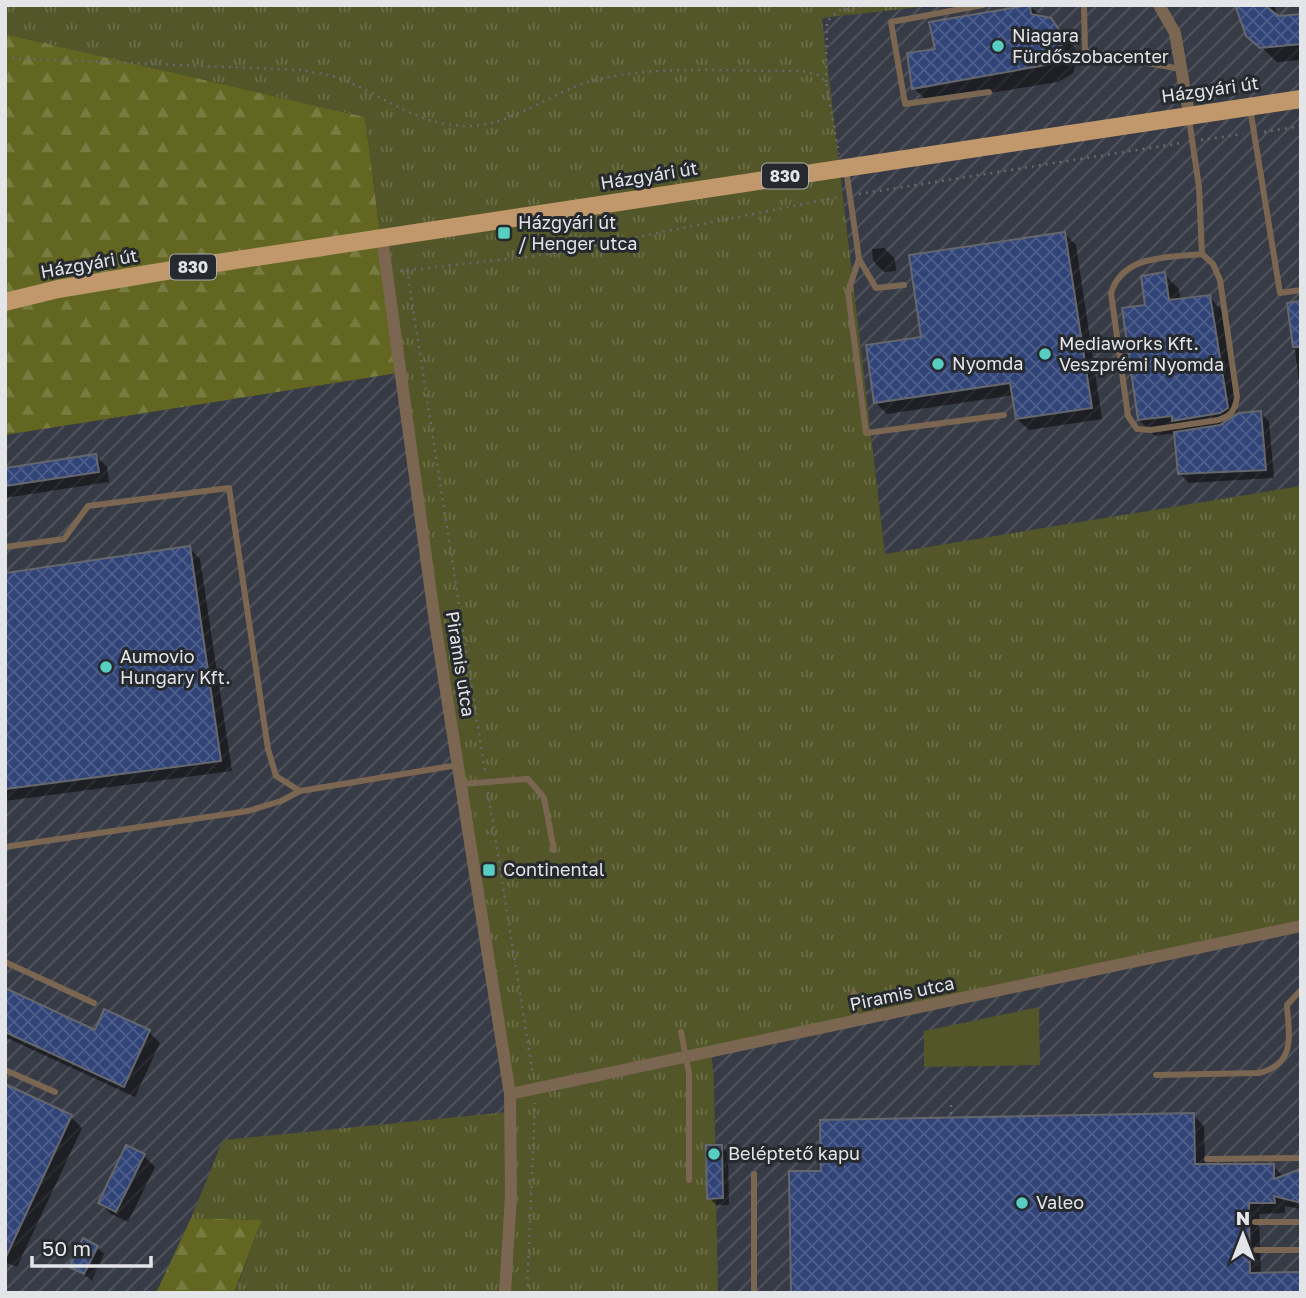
<svg xmlns="http://www.w3.org/2000/svg" width="1306" height="1298" viewBox="0 0 1306 1298" font-family="'Golos Text',sans-serif">
<style>
.industrial{fill:url(#industrial-furrows)}
.grass{fill:url(#grass-tufts)}
.forest{fill:url(#forest-firs)}
.park{fill:#535628}
.shadow{fill:#0007}
.building{fill:url(#building-cross-hatch);stroke:#65676d;stroke-width:2}
.lines{fill:none;stroke-linecap:round;stroke-linejoin:round}
.path{stroke:#67696d;stroke-width:2.5;stroke-dasharray:2 5;stroke-linecap:butt}
.lane{stroke:#7a6651;stroke-width:6}
.street{stroke:#7a6651;stroke-width:12}
.primary{stroke:#c1986b;stroke-width:18}
.poi-dot{fill:#57cec1;stroke:#26292d;stroke-width:2.5}
.labels{text-anchor:middle;stroke-width:6;stroke-linejoin:round;paint-order:stroke}
.shield{fill:#26292d;stroke:#abadb1;stroke-width:2}
.shield-label{font-size:16px;font-weight:bold;fill:#e4e5e9}
.poi-label{font-size:18px;fill:#e4e5e9;stroke:#26292d;text-anchor:start}
.street-label{font-size:18px;fill:#e4e5e9;stroke:#26292d}
</style>
<defs>
<pattern id="industrial-furrows" width="10" height="10" patternUnits="userSpaceOnUse" patternTransform="scale(1.75)"><rect width="10" height="10" fill="#373b45"/><path d="M-1 1l2-2M0 10L10 0M9 11l2-2" fill="none" stroke="#545760"/></pattern>
<pattern id="grass-tufts" width="24" height="20" patternUnits="userSpaceOnUse" patternTransform="scale(1.75)"><rect width="24" height="20" fill="#535628"/><path d="M3 7l-1-3M5 7V3M7 7l1-3M15 17l-1-3M17 17v-4M19 17l1-3" fill="none" stroke="#6c6e47"/></pattern>
<pattern id="forest-firs" width="22" height="20" patternUnits="userSpaceOnUse" patternTransform="scale(1.75)"><rect width="22" height="20" fill="#626621"/><path d="M5 1l3.5 6h-7zM16 11l3.5 6h-7z" fill="#787c41"/></pattern>
<pattern id="building-cross-hatch" width="8" height="8" patternUnits="userSpaceOnUse" patternTransform="scale(1.75)"><rect width="8" height="8" fill="#314478"/><path d="M0 0l8 8M0 8l8-8" fill="none" stroke="#4f5f8b"/></pattern>
</defs>
<rect width="100%" height="100%" fill="#303337"/>
<!-- industrial -->
<g class="industrial">
<path d="M938,5h363v481l-416,69 -63,-537z"/>
<path d="M398,373l114,719 -10,201h-268l28,-73 -71,-2 -35,75h-151v-858z"/>
<path d="M1301,923v370h-583l-4,-214 -4,-28z"/>
</g>
<!-- grass -->
<path class="grass" d="M5,5h933l-116,13 63,536 416,-68v437l-590,128 3,28 4,214h-483l27,-73 -71,-2 32,-78 285,-28 -110,-739 -33,-256 -360,-83z"/>
<!-- forest -->
<g class="forest">
<path d="M5,34l360,83 33,256 -393,62z"/>
<path d="M191,1218l71,2 -28,73h-78z"/>
</g>
<!-- park -->
<path class="park" d="M1039,1007l1,58 -116,2v-36z"/>
<!-- shadow -->
<g class="shadow">
<path d="M1237,5h37l4,12 23,-2v45l-24,2 -29,-27z"/>
<path d="M1029,6l44,36 4,17 -4,14 -15,9 -129,21 -15,-15 23,-38z"/>
<path d="M1065,234l11,11 26,174 -73,11 -12,-11 -3,-24 -127,19 -11,-11 47,-65z"/>
<path d="M884,248l11,11 1,12 -12,1 -11,-11 -1,-12z"/>
<path d="M1164,274l15,15 2,12 28,-4 15,15 14,103 22,-3 9,9 5,57 -85,5 -9,-9 -4,-41 -21,3 -15,-15 -16,-112 23,-3z"/>
<path d="M1301,303v94l-12,-93z"/>
<path d="M96,456l11,11 2,15 -104,16v-28z"/>
<path d="M189,548l11,11 32,212 -227,30v-226z"/>
<path d="M5,990l91,42 9,-21 44,21 11,11 -25,54 -130,-60z"/>
<path d="M5,1086l66,31 11,11 -65,139 -12,-5z"/>
<path d="M1193,1115l11,11 1,40h68l11,11 17,-4v36l-16,-3v7l-26,1 2,60 40,19 -479,-121z"/>
<path d="M721,1146l7,7 1,52h-13l-7,-7z"/>
<path d="M144,1156l11,11 -27,55 -17,-8 -11,-11z"/>
<path d="M97,1247l7,7 -12,26 -21,-13z"/>
</g>
<!-- building -->
<g class="building">
<path d="M1030,5l1,9 20,4 11,16 -1,18 -10,12 -139,25 -5,-36 28,-4 -6,-27z"/>
<path d="M1235,5h29l15,11 22,-2v30l-41,4 -14,-12z"/>
<path d="M1065,232l27,176 -76,11 -6,-36 -136,20 -8,-58 55,-8 -12,-82z"/>
<path d="M1165,272l4,28 41,-5 18,113 -8,5 -48,8v-5l-34,4 -16,-112 23,-3 -4,-29z"/>
<path d="M1301,301v46h-8l-6,-44z"/>
<path d="M1261,411l5,59 -88,4 -4,-42 46,-7 18,-12z"/>
<path d="M96,454l3,18 -94,14v-18z"/>
<path d="M190,546l31,215 -216,28v-216z"/>
<path d="M5,988l90,42 9,-21 46,21 -26,57 -119,-55z"/>
<path d="M5,1084l67,31 -67,144z"/>
<path d="M1194,1113l1,51h79v15l27,-10v34l-27,-7 1,7h-26l1,70 51,-1v21h-510l-2,-122h32l-1,-51z"/>
<path d="M126,1145l19,9 -29,58 -18,-9z"/>
<path d="M706,1145h16l1,53 -16,1z"/>
<path d="M83,1238l15,8 -14,28 -15,-7z"/>
</g>
<g class="lines">
<!-- path -->
<g class="path">
<path d="M5,58l297,12c12,3 25,4 37,8 44,17 77,47 127,48 45,1 86,-35 129,-46 63,-16 142,-8 207,-9l16,4 8,7 13,72"/>
<path d="M826,82l1,-61 13,-11 35,-5"/>
<path d="M1264,132l37,-6"/>
<path d="M1201,140l42,-6"/>
<path d="M859,194l322,-51"/>
<path d="M407,270l78,502"/>
<path d="M400,271l151,-17 288,-57"/>
<path d="M488,792l45,283"/>
<path d="M951,1105v11"/>
<path d="M527,1293l8,-190"/>
</g>
<!-- lane -->
<g class="lane">
<path d="M983,5l-92,17 14,82 84,-12"/>
<path d="M1084,5l1,47 96,17"/>
<path d="M1250,108l30,185 21,-3"/>
<path d="M1189,119l10,68 3,67 11,10 7,16 17,117c-2,14 -6,19 -19,23l-67,10 -14,-1 -9,-13 -17,-123c12,-39 57,-35 91,-39"/>
<path d="M846,169l13,90 -11,33 18,141 138,-18"/>
<path d="M859,259l17,29 28,-3"/>
<path d="M5,547l59,-8 24,-33 141,-18 39,261 8,27 24,15 158,-26"/>
<path d="M462,784l66,-5 16,19 10,52"/>
<path d="M5,847l243,-36 33,-10 19,-10"/>
<path d="M5,962l89,41"/>
<path d="M854,993l2,27"/>
<path d="M681,1032l8,41v107"/>
<path d="M5,1070l50,22"/>
<path d="M1156,1075l103,-2c37,-9 30,-36 28,-68l14,-15"/>
<path d="M1207,1159l94,-1"/>
<path d="M754,1174v119"/>
<path d="M1255,1222h46"/>
<path d="M1256,1250h45"/>
</g>
<!-- street -->
<g class="street">
<path d="M1159,5l16,28 14,81"/>
<path d="M382,238l53,384 75,472 1,102 -6,97"/>
<path d="M510,1094l791,-168"/>
</g>
<!-- primary -->
<path class="primary" d="M5,302l53,-13 132,-22 1111,-168"/>
</g>
<!-- markers -->
<g class="poi-dot">
<circle cx="998" cy="46" r="7"/>
<rect x="497" y="226" width="14" height="14" rx="3.5"/>
<circle cx="1045" cy="354" r="7"/>
<circle cx="938" cy="364" r="7"/>
<circle cx="106" cy="667" r="7"/>
<rect x="482" y="863" width="14" height="14" rx="3.5"/>
<circle cx="714" cy="1154" r="7"/>
<circle cx="1022" cy="1203" r="7"/>
</g>
<g class="labels">
<!-- shield labels -->
<g class="shield">
<rect x="762" y="163.5" width="46" height="25" rx="5"/>
<rect x="170" y="254.5" width="46" height="25" rx="5"/>
</g>
<g class="shield-label">
<text x="785" y="182">830</text>
<text x="193" y="273">830</text>
</g>
<!-- poi labels -->
<g class="poi-label">
<text x="1012" y="42">Niagara<tspan x="1012" dy="21">Fürdőszobacenter</tspan></text>
<text x="518" y="229">Házgyári út<tspan x="518" dy="21">/ Henger utca</tspan></text>
<text x="1059" y="350">Mediaworks Kft.<tspan x="1059" dy="21">Veszprémi Nyomda</tspan></text>
<text x="952" y="370">Nyomda</text>
<text x="120" y="663">Aumovio<tspan x="120" dy="21">Hungary Kft.</tspan></text>
<text x="503" y="876">Continental</text>
<text x="728" y="1160">Beléptető kapu</text>
<text x="1036" y="1209">Valeo</text>
</g>
<!-- street labels -->
<g class="street-label">
<text transform="translate(1210 90) rotate(-8)" y="6">Házgyári út</text>
<text transform="translate(649 176) rotate(-9)" y="6">Házgyári út</text>
<text transform="translate(89 264) rotate(-10)" y="6">Házgyári út</text>
<text transform="translate(460 664) rotate(81)" y="6">Piramis utca</text>
<text transform="translate(902 994) rotate(-12)" y="6">Piramis utca</text>
</g>
</g>
<!-- border -->
<rect width="1306" height="1298" fill="none" stroke="#e4e5e9" stroke-width="14"/>
<!-- north arrow -->
<g transform="translate(1243 1235)" stroke="#26292d" stroke-width="5" paint-order="stroke">
<path d="M0-5L12 26L0 18L-12 26Z" fill="#e4e5e9"/>
<text y="-10" font-size="19" font-weight="bold" text-anchor="middle" fill="#e4e5e9">N</text>
</g>
<!-- scale -->
<path d="M32 1256v10h119v-10" fill="none" stroke="#e4e5e9" stroke-width="3.5"/>
<text x="42" y="1256" font-size="21" fill="#e4e5e9" stroke="#26292d" stroke-width="5" paint-order="stroke">50 m</text>
</svg>
